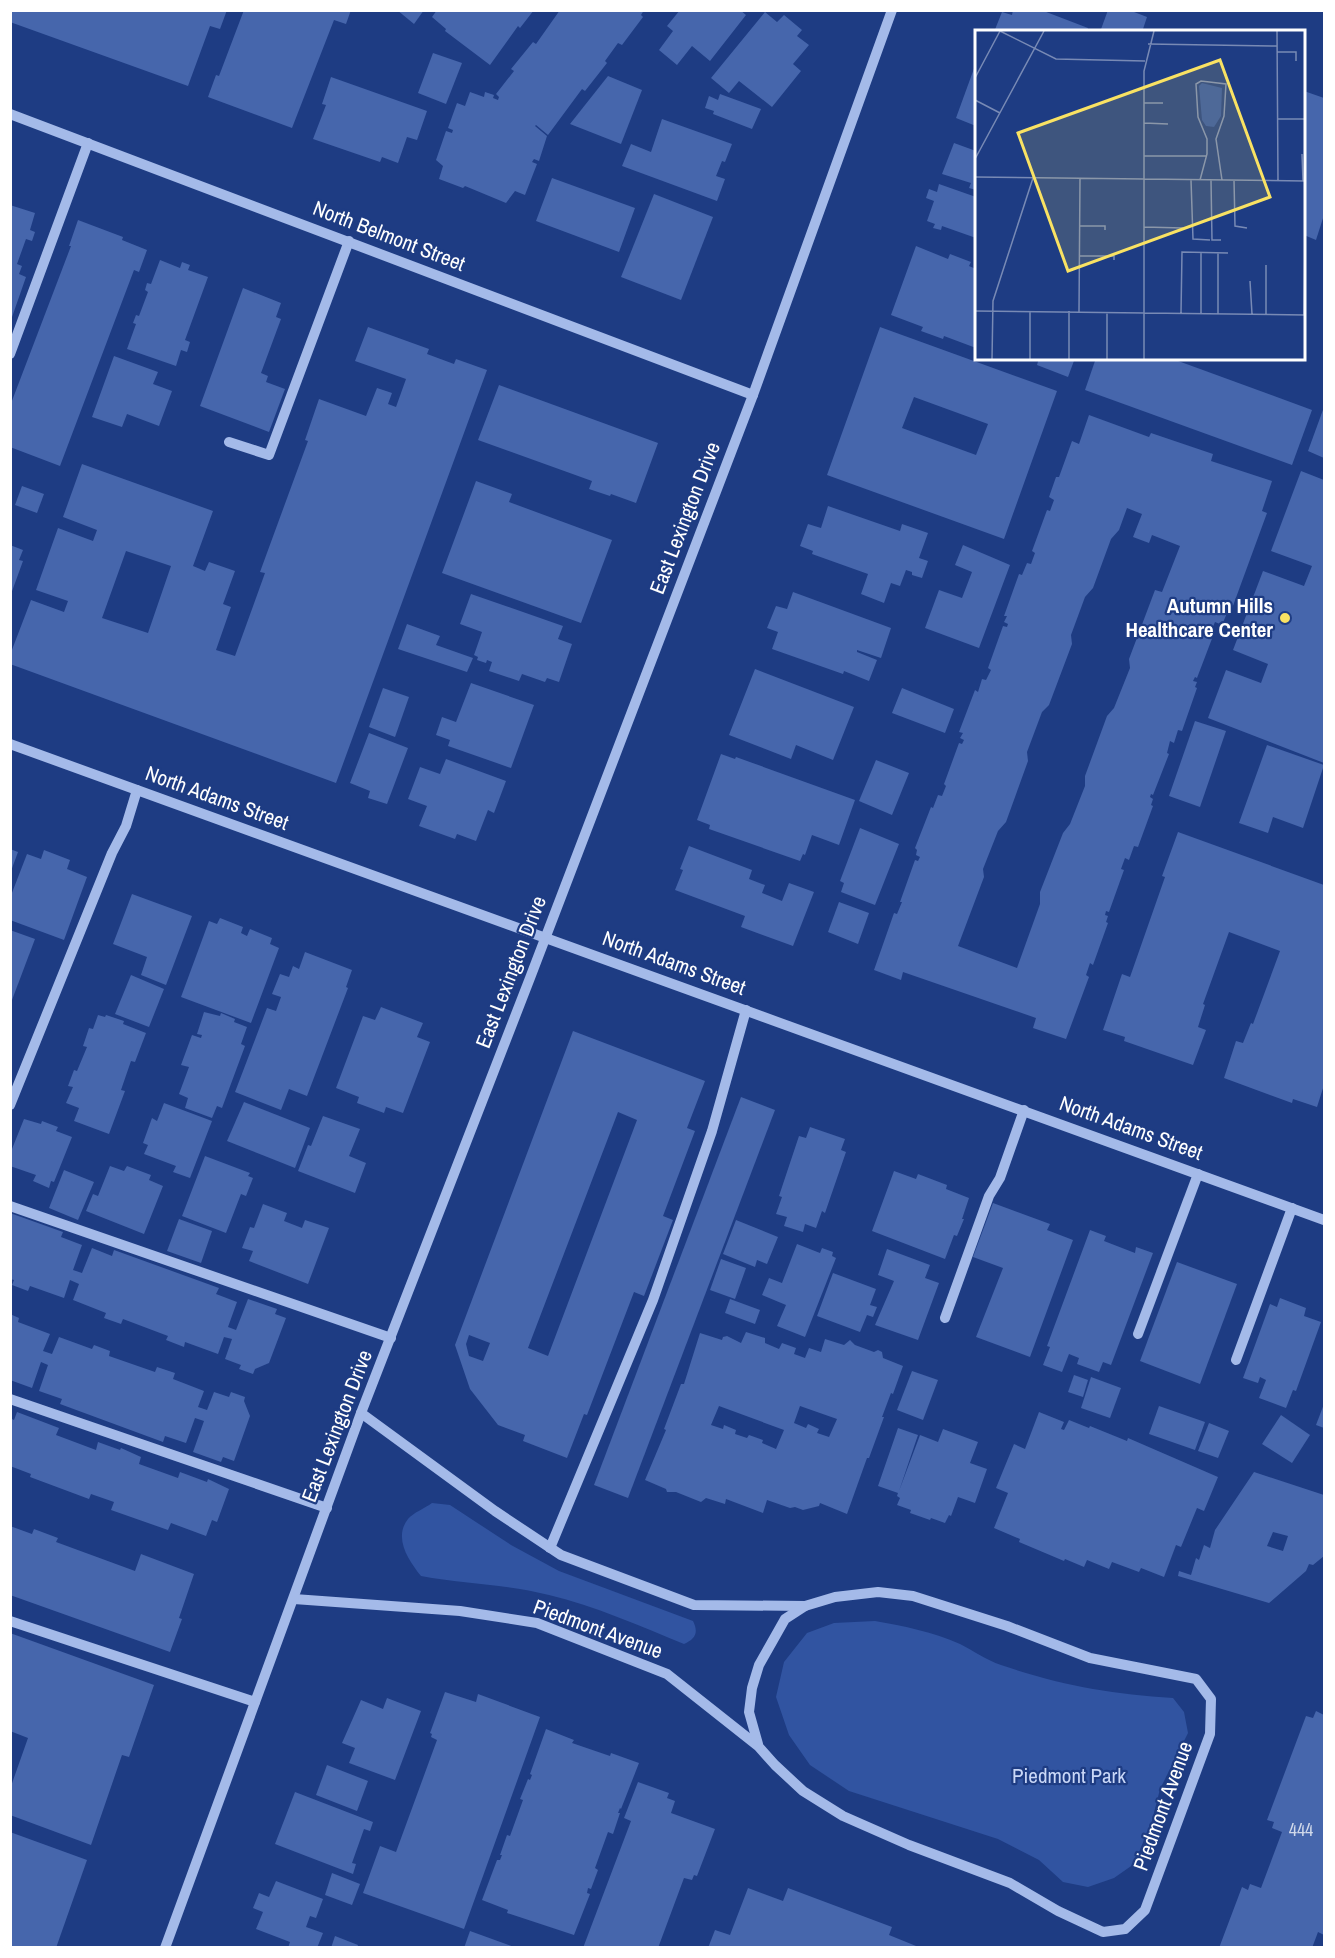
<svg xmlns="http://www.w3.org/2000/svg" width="1335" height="1958" viewBox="0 0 1335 1958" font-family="'Archivo Narrow',sans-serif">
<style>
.green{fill:#3154a1}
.building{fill:#4666ac;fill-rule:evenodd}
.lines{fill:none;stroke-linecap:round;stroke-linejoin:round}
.minor{stroke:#a4bae9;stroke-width:10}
.poi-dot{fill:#f9e263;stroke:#1e3c83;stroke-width:2}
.labels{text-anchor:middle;stroke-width:4.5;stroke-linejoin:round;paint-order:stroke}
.number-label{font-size:18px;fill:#d1d9ea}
.street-label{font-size:21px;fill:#fff;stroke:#1e3c83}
.poi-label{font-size:21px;font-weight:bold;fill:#fff;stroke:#1e3c83;text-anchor:end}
.park-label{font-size:21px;fill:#c9d7f7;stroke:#1e3c83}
.inset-road{fill:none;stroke:#788ab5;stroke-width:1.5}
.view{fill:#f9e263;fill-opacity:0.15;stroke:#f9e263;stroke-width:3}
.inset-edge{fill:none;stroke:#fff;stroke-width:3}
</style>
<rect width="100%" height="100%" fill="#1e3c83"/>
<!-- green -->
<g class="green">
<path d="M432,1503l18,2 61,40 48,26 134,50c6,12 2,18 -9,23 -44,-18 -89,-38 -135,-49 -42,-11 -86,-11 -128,-19 -12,-15 -28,-38 -13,-57 5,-6 17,-11 24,-16z"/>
<path d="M875,1621c29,5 58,11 85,23 14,7 26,16 41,21 59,20 110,29 172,33l11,14 4,21 -28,56 -8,32 -18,43 -20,14 -26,9 -25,-5 -24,-22 -41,-21 -149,-48 -39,-26 -21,-30 -13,-38 8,-35 23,-29 27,-10z"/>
</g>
<!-- building -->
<g class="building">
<path d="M10,10h217l-7,19 -10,-3 -22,60 -178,-64z"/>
<path d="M244,10h107l-5,14 -12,-4 -42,108 -84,-31 8,-22 3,1z"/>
<path d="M397,10h27l-10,14z"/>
<path d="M437,10h97l-14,18 -2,-2 -28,39 -45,-34 1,-2 -14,-12z"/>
<path d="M560,10h84l-3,5 2,2 -21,28 -4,-2 -13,18 2,2 -22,28 -3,-2 -34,46 -12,-10 -1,1 12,10 -8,25 -5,-2 -2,3 5,2 -12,31 -10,-4 -9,12 -41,-17 -2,2 -24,-9 4,-13 -7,-6 10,-29 6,2 1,-3 -5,-2 9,-25 8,3 5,-14 14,5 1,-5 9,3 -1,3 5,2 1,-3 -3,-3 18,-23 -3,-2 22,-27 3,2z"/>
<path d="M680,10h60l6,5 -36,46 -18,-15 -15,19 -18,-15 14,-19 -6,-5z"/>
<path d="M1013,10h28l47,18 -1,4h-93l8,-20 10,3z"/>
<path d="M1108,10h21l18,7 -5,15h-42z"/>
<path d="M765,12l12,10 7,-7 18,15 -5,6 12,9 -16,19 8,7 -29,36 -33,-26 -10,12 -18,-15z"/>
<path d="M433,53l29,10 -16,41 -28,-11z"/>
<path d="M976,63v63l-20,-8z"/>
<path d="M608,76l34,14 -21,54 -51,-20z"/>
<path d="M331,77l96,34 -10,29 -10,-3 -9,26 -16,-6 -2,5 -67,-23 13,-34 -4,-1z"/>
<path d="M1304,91l20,7v117l-8,25 -12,-5z"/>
<path d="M720,94l41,15 -9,20 -39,-15 1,-3 -9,-3 4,-12 9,4z"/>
<path d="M662,119l70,25 -7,18 -3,-1 -6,15 9,3 -8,22 -95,-35 9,-22 20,8z"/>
<path d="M954,143l22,8v39l-7,-2 2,-5 -29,-9z"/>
<path d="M552,178l83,30 -16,44 -83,-31z"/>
<path d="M939,184l37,13v41l-34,-12 -1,4 -8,-2 2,-4 -8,-3 7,-20 -8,-3 3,-9 8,3z"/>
<path d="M654,194l59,23 -32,83 -60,-23z"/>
<path d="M10,205l25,8 -5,17 5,2 -3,9 -6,-2 -9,25 5,2 -3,8 7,3 -15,43z"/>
<path d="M78,220l45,17 -1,3 25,10 -8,22 -5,-2 -74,196 -50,-19v-41l61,-160h-2z"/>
<path d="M916,246l32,13 2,-5 21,8 -2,4 7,3v79l-32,-12 -1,3 -22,-8 2,-4 -32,-12z"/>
<path d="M160,260l20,8 2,-6 8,3 -2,5 20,7 -23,63 5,2 -3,10 -6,-2 -5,16 -49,-17 9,-25 -3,-1 3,-8 3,1 9,-24 -3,-2 2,-7 4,1z"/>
<path d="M243,288l38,15 -5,14 5,2 -20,54 7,3 -2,6 19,7 -16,43 -69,-26z"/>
<path d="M368,327l61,22 -2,5 27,10 2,-5 31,11 -151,413 -326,-119v-9l21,-55 33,12 4,-11 -32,-11 22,-62 35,13 4,-11 -34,-13 19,-53 131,47 -20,55 12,5 4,-9 26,9 -12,33 8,3 -15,43 19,6 30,-83 -5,-1 48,-131 -3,-1 14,-41 47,17 11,-28 15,5 -4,11 8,3 10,-28 -51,-18zM126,551l45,15 -23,67 -46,-15z"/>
<path d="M880,327l177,64 -53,148 -177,-64zM914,397l74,27 -12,31 -74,-27z"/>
<path d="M114,356l44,16 -5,12 19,7 -13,35 -32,-12 -5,13 -30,-10z"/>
<path d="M1039,358h36l-7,19 -31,-12z"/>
<path d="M1096,358h74l142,52 -20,55 -207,-75z"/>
<path d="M499,385l159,58 -22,60 -25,-9 -1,2 -21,-7 3,-8 -114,-41z"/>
<path d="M1324,407v51l-16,-7z"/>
<path d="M1089,415l60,22 2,-4 62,21 -2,7 61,20 -10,30 5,2 -37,101 -3,-1 -5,12 -7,-3 -5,12 3,2 -16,42 -2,-1 -2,4 4,1 -2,5 2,1 -15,43 -4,-1 -4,13 -4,-2 -3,12 2,1 -16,41 -2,-1 -1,3 3,2 -2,6 2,1 -15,41 -4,-1 -5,14 -4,-2 -4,11 3,1 -15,42 -3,-1 -1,4 3,1 -2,6 2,1 -15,42 -3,-2 -4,12 3,2 -23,62 -33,-11 3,-10 -133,-46 -2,8 -27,-10 20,-57 3,1 5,-12h-2l15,-42 3,1 2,-4 -4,-2 1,-5 -2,-2 16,-41 2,1 5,-13 4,1 4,-10 -2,-2 15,-41 3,1 2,-4 -4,-2 3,-5 -4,-1 16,-42 3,2 4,-13 4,1 5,-10 -3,-2 15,-42 4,1 1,-3 -4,-2 3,-6h-3l15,-42 3,1 5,-12 4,1 4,-11 -3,-2 15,-41 3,1 4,-11 -5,-3 7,-20h3l13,-36 7,3zM1127,508l15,6 -9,23 16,6 3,-8 28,11 -18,46 -7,-2 -26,69 1,9 -16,40 -7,8 -22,60v10l-15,38 -7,9 -23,59v12l-23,64 -59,-22 26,-69 -1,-8 15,-38 8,-9 22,-61 -1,-9 15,-40 7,-7 23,-61 -1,-9 14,-38 8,-9 18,-49 8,-9z"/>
<path d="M1301,471l23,9v283l-116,-45 18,-48 35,13 7,-19 -35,-14 30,-79 41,15 8,-20 -41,-15z"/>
<path d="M476,481l36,13 -3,8 103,38 -31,83 -139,-50z"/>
<path d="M22,486l22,8 -7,19 -22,-8z"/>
<path d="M828,506l72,25 2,-7 26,9 -9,25 9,3 -6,17 -10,-3v-3l-6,-2 -6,16 -9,-3 -7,20 -23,-9 7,-20 -56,-20 1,-3 -13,-5 8,-22 13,4z"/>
<path d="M10,545l13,5 -4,10 4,1 -12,33z"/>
<path d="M963,545l47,20 -31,83 -54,-20 14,-38 23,8 10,-26 -17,-7z"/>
<path d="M793,592l98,36 -10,30 -24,-8v2l20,8 -8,21 -25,-10 -1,3 -71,-25 6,-17 -11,-4 9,-22 11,3z"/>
<path d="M471,594l92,32 -5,13 14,5 -13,38 -12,-4 -2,4 -23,-8 -3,7 -30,-10 3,-9 -5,-2 -1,3 -9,-3 1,-3 -4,-2 8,-23 -22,-8z"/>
<path d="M407,624l33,12 -4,9 37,13 -6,14 -69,-23z"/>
<path d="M755,669l99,38 -21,53 -37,-15 -5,14 -62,-24z"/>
<path d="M471,683l63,22 -23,63 -63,-22 2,-6 -14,-5 6,-18 14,5z"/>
<path d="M383,688l26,9 -14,40 -26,-10z"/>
<path d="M902,688l52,21 -9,24 -53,-20z"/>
<path d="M1195,721l31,10 -26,76 -31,-11z"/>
<path d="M369,733l39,15 -21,56 -19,-6 2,-7 -20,-8z"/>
<path d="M1267,745l57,20 -21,63 -30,-11 -5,16 -29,-10z"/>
<path d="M721,754l14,5 1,-2 119,43 -16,45 -27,-10 -7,20 -2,-1 -3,7 -91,-32 1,-4 -13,-5z"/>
<path d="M446,759l60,22 -12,32 -6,-3 -12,31 -19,-7 -2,5 -36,-13 8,-20 -19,-7 12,-32 20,7z"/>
<path d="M876,760l33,13 -17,42 -33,-14z"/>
<path d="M860,828l39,16 -24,61 -34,-13 3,-9 -4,-2z"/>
<path d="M1178,832l146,53v200l-7,22 -24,-8 -1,4 -68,-25 12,-37 7,2 8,-20 2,1 27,-73 -51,-19 -26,72 2,1 -7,22 8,3 -13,35 -69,-24 1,-4 -22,-7 19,-56 8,3 35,-100 -3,-1z"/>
<path d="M689,846l63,24 -3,9 16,6 -3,8 20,8 7,-18 25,9 -21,54 -52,-19 4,-11 -70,-26 8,-20 -3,-1z"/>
<path d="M10,849l8,3 -7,19h-1z"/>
<path d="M44,850l26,10 -3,9 20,8 -23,63 -54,-20v-22l17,-44 14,5z"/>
<path d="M132,894l60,22 -26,69 -25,-10 6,-18 -34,-13z"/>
<path d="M839,902l30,11 -11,31 -30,-12z"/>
<path d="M220,918l23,9 -2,6 6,3 3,-7 22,9 -2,6 9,4 -28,75 -70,-26 28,-76 8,3z"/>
<path d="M10,930l25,9 -23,61 -2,-1z"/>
<path d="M305,952l47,18 -6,17 2,1 -41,108 -18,-7 -8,21 -46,-18 32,-84 9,3 5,-14 -9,-3 8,-20 9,3 4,-11 6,3z"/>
<path d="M131,975l33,14 -15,38 -34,-13z"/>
<path d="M381,1007l42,16 -6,14 13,5 -27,71 -17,-6 -2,6 -27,-10 2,-6 -23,-9 27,-72 12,4z"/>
<path d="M204,1012l16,4 1,-3 14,6 -1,3 13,5 -6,17 4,2 -23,62 -5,-2 -5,12 -27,-10 3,-10 -9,-4 10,-27 -8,-2 11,-30 9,3 1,-3 -5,-1z"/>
<path d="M98,1015l7,2 1,-2 18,6 -1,3 23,9 -11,29 -4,-1 -10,29 4,1 -16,43 -35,-13 5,-13 -13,-5 7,-16 -5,-1 6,-16 3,1 10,-24 -4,-1 6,-18 4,1z"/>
<path d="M573,1031l132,50 -18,47 8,3 -32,85 10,4 -29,76 -10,-4 -47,123 -3,-1 -17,44 -44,-17 2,-6 -27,-10 -28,-36 -15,-44zM618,1112l19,8 -89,236 -20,-8zM469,1335l21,8 -7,18 -14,-5 -3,-12z"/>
<path d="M741,1097l34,13 -147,388 -34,-13z"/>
<path d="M244,1102l66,26 -15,40 -68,-27z"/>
<path d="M164,1103l48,18 -22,57 -17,-6 3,-6 -32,-12 4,-9 -5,-2 9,-25 5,3z"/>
<path d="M323,1116l37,13 -11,27 17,7 -11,30 -57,-22 10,-26 3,1z"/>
<path d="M24,1119l17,5 1,-3 16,6 -2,4 16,6 -18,45 -3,-1 -2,7 -16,-7 3,-6 -26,-9v-12z"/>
<path d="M810,1127l35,12 -4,11 5,2 -21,61 -3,-2 -6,17 -11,-4 -2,8 -19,-6 3,-9 -11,-3 6,-17 -3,-1 20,-60 7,2z"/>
<path d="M205,1156l45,17 -2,3 5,2 -7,18 -5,-2 -15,39 -44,-17z"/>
<path d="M110,1166l14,5 3,-5 24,9 -2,5 14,6 -19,48 -58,-23 7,-17 5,2z"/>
<path d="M64,1170l30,12 -16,38 -29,-12z"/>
<path d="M894,1171l22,8 2,-5 29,11 -1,4 23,9 -7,21h2l-7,17 -3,-1 -9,24 -73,-28z"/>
<path d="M993,1203l57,21 -3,6 26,10 -43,117 -54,-20 27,-69 -30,-11z"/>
<path d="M263,1204l24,9 -3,8 18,7 3,-8 24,8 -21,56 -59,-23 4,-10 -11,-3 8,-21 4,1z"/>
<path d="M10,1213l53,19 -2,5 21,8 -9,25 9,3 10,-25 20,8 2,-6 105,38 -3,6 21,8 -9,25 8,3 12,-31 29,10 -2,5 11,4 -17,45 -14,6 -2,5 -14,-5 2,-4 -16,-6 7,-20 -8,-2 -6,17 -33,-12 -1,5 -18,-7 2,-4 -45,-17 -2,5 -17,-6 2,-5 -33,-13 6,-16 -9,-4 -6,18 -34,-12 -2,5 -16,-6 2,-5 -4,-1z"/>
<path d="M179,1219l33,12 -11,32 -34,-12z"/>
<path d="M736,1220l42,17 -11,27 -10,-4 -2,7 -32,-13z"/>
<path d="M1090,1230l16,6 -2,5 31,12 1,-6 17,6 -42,112 -8,-3 -4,10 -22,-8 2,-6 -10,-4 -7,18 -19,-7 7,-18 -3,-1z"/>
<path d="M797,1244l23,9 2,-5 11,4 -1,4 4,2 -31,79 -28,-11 9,-21 -24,-10 7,-17 13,5z"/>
<path d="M887,1249l43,16 -5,13 14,5 -21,57 -43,-15 19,-44 -16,-6z"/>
<path d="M721,1259l25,9 -11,31 -25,-9z"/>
<path d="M1177,1262l60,22 -37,100 -60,-23z"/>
<path d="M833,1273l43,16 -6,16 7,2 -4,10 -6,-2 -7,17 -43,-16z"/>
<path d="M1280,1298l26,10 -2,8 17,6 -25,69 -3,-1 -7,18 -27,-10 7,-18 -6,-3 -2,6 -15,-5 27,-74 7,3z"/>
<path d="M730,1299l30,11 -5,14 -30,-11z"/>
<path d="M10,1314l9,4 -1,4 32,12 -7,17 9,3 7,-17 33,12 2,-4 16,6 -1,5 46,16 2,-5 18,6 -2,6 31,12 -6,16 9,3 7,-18 15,5 2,-5 14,5 -1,4 6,15 -16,45 -11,-4 -2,5 -28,-10 11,-31 -9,-3 -9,25 -21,-7 -2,6 -103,-38 2,-5 -23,-8 9,-26 -7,-3 -9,26 -22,-8z"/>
<path d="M746,1332l19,6v5l14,6 3,-6 14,5 -2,6 11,4 4,-10 12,4 4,-13 19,6 6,-5 5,5 19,7 4,-2 4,2 1,6 20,8 -10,28 -2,-1 -9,24h2l-15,41h-2l-20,56 -27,-11 -1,3 -16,4 -8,-3 -5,1 -23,-8 -4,13 -37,-14 -1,5 -19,-6 -5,4 -25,-10h-9l-1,-3 -21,-9 21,-50 -2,-1 17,-45h3l16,-51 22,7 1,-3 4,-1 14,7zM719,1406l65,24 -8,19 -14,-6 1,-3 -14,-5 -2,3 -12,-4 1,-4 -12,-5 -1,4 -12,-4zM800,1406l37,13 -8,18 -12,-4 2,-4 -11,-5 -2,4 -12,-5z"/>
<path d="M912,1371l26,9 -15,40 -26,-10z"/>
<path d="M1074,1375l14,5 -5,17 -15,-5z"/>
<path d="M1091,1377l30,11 -11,30 -29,-10z"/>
<path d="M1324,1404v24l-8,-3z"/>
<path d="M1159,1406l46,16 -10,28 -46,-16z"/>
<path d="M17,1412l42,16 -3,7 40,15 2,-8 22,8 1,-2 20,9 -2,7 39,14 2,-6 27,10 1,-3 21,10 -12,33 -5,-2 -6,16 -35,-13 -3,7 -57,-20 3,-8 -23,-8 -2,5 -59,-22 1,-3 -21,-8v-48l4,2z"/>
<path d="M1039,1412l25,10 -3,7 3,1 5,-10 20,8 1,-2 37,15 1,-3 90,39 -14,34 -7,-3 -16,39 -5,-2 -12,32 -23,-9 -2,4 -27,-10 -3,7 -22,-9 -3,7 -19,-8 -1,2 -45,-19 1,-3 -26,-11 14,-35 -12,-5 18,-44 11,5z"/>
<path d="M1281,1415l29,20 -18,28 -30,-19z"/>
<path d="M1209,1423l20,8 -11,27 -20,-7z"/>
<path d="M898,1428l20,7 -19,56 21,-56 18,7 5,-13 35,13 -8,21 17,6 -12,34 -17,-6 -7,19 -2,-1 -4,8 -14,-5 -1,2 -20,-7 1,-3 -14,-5 3,-7 -3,-2 1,-3 -20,-7z"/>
<path d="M1254,1472l70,23v61l-11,9 -4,-1 -3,7 -37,32 -91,-27 1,-5 12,4 5,-17 3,2 5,-15 6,3 5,-18zM1273,1532l15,4 -5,15 -16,-5z"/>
<path d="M10,1526l22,8 2,-5 24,9 -2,4 79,29 6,-17 53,20 -15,44 3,1 -12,33 -160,-57z"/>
<path d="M10,1633l144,52 -25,72 -7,-2 -31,90 -81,-30v-26l18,-51 -18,-7z"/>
<path d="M445,1692l31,10 2,-8 62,23 -76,212 -101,-36 17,-47 16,6 41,-112 -6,-3 1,-3 -2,-1z"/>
<path d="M387,1698l34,13 -26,69 -46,-17 6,-15 -13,-5 19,-43 22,9z"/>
<path d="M1316,1711l8,4v220l-6,-3 -6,16h-93l23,-61 6,3 2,-6 11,4 21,-56 -10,-4 2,-6 -7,-2 39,-104 7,2z"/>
<path d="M546,1729l28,11 -2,3 38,13 1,-3 28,10 -18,46 -1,-1 -2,5h2l-7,21 -5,-2 -13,36 3,2 -7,19 -3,-1 -1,5 3,1 -16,41 -67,-22 1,-3 -26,-10 15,-40h3l2,-5h-2l7,-20 3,1 13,-36 -3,-1 8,-20 2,1 2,-5 -2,-1z"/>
<path d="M327,1765l41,16 -11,30 -41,-16z"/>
<path d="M638,1782l31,11 -2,5 8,3 -4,12 44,16 -18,47 -3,-1 -2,5 -8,-2 -26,70h-75l48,-127 -7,-3z"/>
<path d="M295,1792l78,30 -3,9 -6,-2 -12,34 4,1 -3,10 -78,-30z"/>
<path d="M10,1832l77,28 -31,88h-46z"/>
<path d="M332,1873l28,11 -8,21 -27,-10z"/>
<path d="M276,1881l47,18 -7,19 -6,-2 -4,11 17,6 -6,15h-29l2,-6 -34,-13 7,-17 -10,-4 6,-15 10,4z"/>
<path d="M748,1888l35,13 5,-13 104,39 -3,8 32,13h-213l7,-18 15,5z"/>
<path d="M470,1931l44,16v1h-50z"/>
<path d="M335,1936l23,9 -1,3h-26z"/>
</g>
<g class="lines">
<!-- minor -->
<g class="minor">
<path d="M10,114l743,281"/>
<path d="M10,354l78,-211"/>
<path d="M229,442l40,13 80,-214"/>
<path d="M10,744l1314,476"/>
<path d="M10,1105l102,-252 14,-27 11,-36"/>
<path d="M10,1206l381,132"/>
<path d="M945,1318l44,-122 11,-18 24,-68"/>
<path d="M1138,1334l60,-160"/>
<path d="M1236,1360l56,-152"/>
<path d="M10,1399l317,109"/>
<path d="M550,1548l103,-248 59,-169 34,-121"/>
<path d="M294,1599l166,12 77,12 130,51 91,72 17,19 28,26 40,25 66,29 101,38 48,28 45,21 22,-3 20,-19 65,-176 1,-35 -15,-20 -106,-21 -83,-32 -94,-30 -35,-4 -43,5 -30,9 -111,-1 -133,-50 -66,-44 -134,-98"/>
<path d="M10,1621l245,81"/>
<path d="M758,1744l-9,-32 3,-24 7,-23 26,-46 20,-13"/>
<path d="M165,1948l196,-535 169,-435 223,-583 139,-385"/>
</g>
</g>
<!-- markers -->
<circle class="poi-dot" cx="1285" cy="618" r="6"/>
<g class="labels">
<!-- number labels -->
<g class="number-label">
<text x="1301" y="1836">444</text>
</g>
<!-- street labels -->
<g class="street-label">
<text transform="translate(389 236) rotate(21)" y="7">North Belmont Street</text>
<text transform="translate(685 518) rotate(-69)" y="7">East Lexington Drive</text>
<text transform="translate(217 798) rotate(20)" y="7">North Adams Street</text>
<text transform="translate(674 963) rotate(20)" y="7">North Adams Street</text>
<text transform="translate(511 972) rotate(-69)" y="7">East Lexington Drive</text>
<text transform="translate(1131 1128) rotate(20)" y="7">North Adams Street</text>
<text transform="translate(337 1426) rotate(-69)" y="7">East Lexington Drive</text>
<text transform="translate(598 1629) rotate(20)" y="7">Piedmont Avenue</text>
<text transform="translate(1163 1806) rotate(-70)" y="7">Piedmont Avenue</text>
</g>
<!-- poi labels -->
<g class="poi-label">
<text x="1273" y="613">Autumn Hills<tspan x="1273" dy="24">Healthcare Center</tspan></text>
</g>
<!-- park labels -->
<g class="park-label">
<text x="1069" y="1783">Piedmont Park</text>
</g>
</g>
<!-- overview -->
<g transform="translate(975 30)">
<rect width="330" height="330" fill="#1e3c83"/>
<path d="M227,53l20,5 -1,28 -7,11 -8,-1 -4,-6 -3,-34z" fill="#3154a1"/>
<path class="inset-road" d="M25,1l56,28 89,2M302,1l1,150M173,14l129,2M302,22h19v9M0,48l25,-47M0,70l25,13M169,73h19M302,89h28M169,93l24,1M327,124l1,27M169,126h63M0,129l69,-128M0,147l330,4M216,150l2,59 17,1M225,150l7,-26v-15l-9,-22 -2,-33 5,-3 25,3 -2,32 -8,23 6,41M236,150l1,60h9M259,150l1,46 12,2M105,196h25v4M169,197l39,1M226,222v62M243,223v61M104,226h35v4M291,235v49M275,251l2,33M0,281l330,4M104,282l1,-134M132,283v46M206,283l1,-61 46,1M329,285l1,-73M17,329l1,-58 40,-123M55,329v-48M94,329v-48M169,329v-288l10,-40"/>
<path class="view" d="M245,30l50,137 -202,74 -50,-138z"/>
<rect width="330" height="330" class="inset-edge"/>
</g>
<!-- border -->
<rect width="1335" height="1958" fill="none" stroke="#ffffff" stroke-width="24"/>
</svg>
